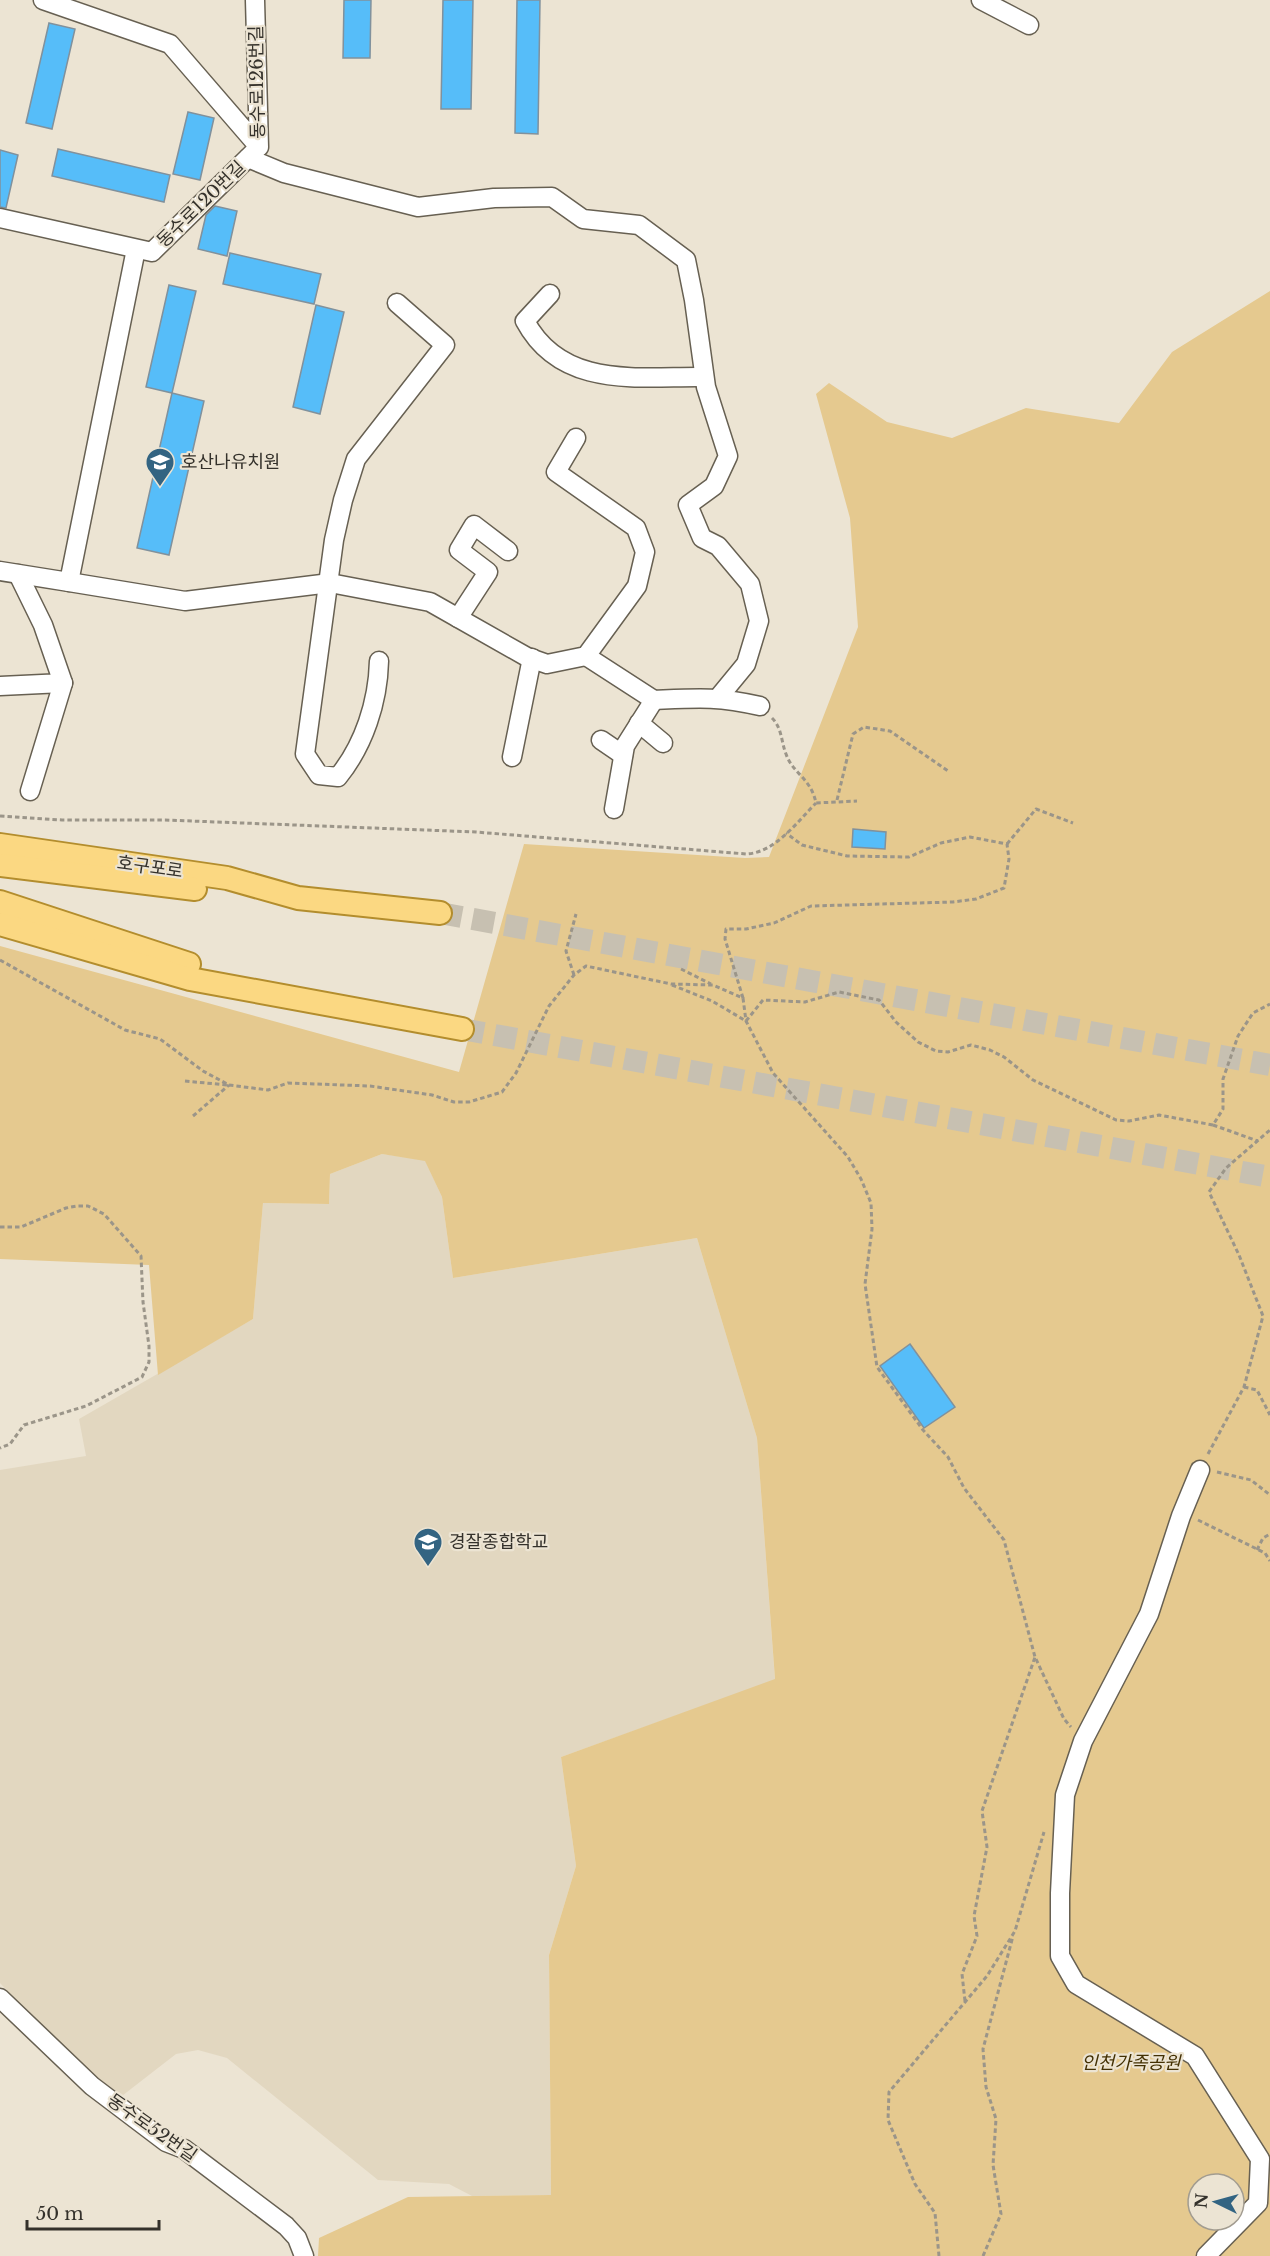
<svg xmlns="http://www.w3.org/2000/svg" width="1270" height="2256" viewBox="0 0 1270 2256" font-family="'Libre Baskerville','Noto Sans KR',serif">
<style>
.built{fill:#e2d7c0}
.green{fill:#e5c98f;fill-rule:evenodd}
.building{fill:#56bdf9;stroke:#81919c;stroke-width:1.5}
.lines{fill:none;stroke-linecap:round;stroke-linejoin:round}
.major-tunnel{stroke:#c7c0b1;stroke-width:22;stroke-dasharray:22 11;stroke-linecap:butt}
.minor-casing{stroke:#676052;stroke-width:21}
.major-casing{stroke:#b38d2d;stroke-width:26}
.path{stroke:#9b9589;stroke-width:3;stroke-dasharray:4.5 3;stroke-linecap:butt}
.minor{stroke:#fff;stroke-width:18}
.major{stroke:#fbd882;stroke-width:22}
.labels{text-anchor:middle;stroke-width:4.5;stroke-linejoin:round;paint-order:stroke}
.street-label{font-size:18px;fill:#34312b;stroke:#ece4d3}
.poi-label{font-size:18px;fill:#34312b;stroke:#ece4d3;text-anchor:start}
.park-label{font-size:18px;font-style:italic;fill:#433003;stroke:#ece4d3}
</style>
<rect width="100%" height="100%" fill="#ece4d3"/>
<!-- built -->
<path class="built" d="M382,1154l43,6 17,37 11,81 244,-40 60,200 18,242 -214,77 15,109 -27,89 2,240 -79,1 -23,-12 -71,-4 -151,-122 -29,-8 -22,4 -58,45 -55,-50 -63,-66v-513l86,-14 -7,-37 174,-100 10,-116 66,1 1,-30z"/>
<!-- green -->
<path class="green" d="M1270,291v1965h-952l1,-18 89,-41 143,-2 -2,-240 27,-89 -15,-109 214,-78 -18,-241 -60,-200 -244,40 -11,-81 -17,-36 -43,-7 -52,20 -1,30 -66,-1 -10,116 -95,56 -9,-110 -149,-6v-313l459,126 65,-228 221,14 24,-1 89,-230 -8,-109 -34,-124 13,-11 58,39 65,16 74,-30 93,15 53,-71zM1198,2184h36v36h-36z"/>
<!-- building -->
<g class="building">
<path d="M344,0h27l-1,58h-27z"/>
<path d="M443,0h30l-2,109h-30z"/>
<path d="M517,0h23l-2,134 -23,-1z"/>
<path d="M49,23l26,6 -23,100 -26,-6z"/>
<path d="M188,112l26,6 -14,62 -27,-6z"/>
<path d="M58,149l112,26 -6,27 -112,-26z"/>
<path d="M0,150l18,5 -12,53 -6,-1z"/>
<path d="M215,206l22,5 -10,45 -29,-7 8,-34z"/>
<path d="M230,253l91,21 -7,30 -91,-20z"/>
<path d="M169,285l27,6 -24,102 -26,-6z"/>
<path d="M316,305l28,7 -24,102 -27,-7z"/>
<path d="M172,393l32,8 -35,154 -32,-7z"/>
<path d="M853,829l33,3 -1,17 -33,-2z"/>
<path d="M910,1344l45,63 -31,21 -44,-62z"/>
</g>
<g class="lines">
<!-- major-tunnel -->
<g class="major-tunnel">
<path d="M440,913l830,152"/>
<path d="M462,1029l808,148"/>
</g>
<!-- minor casing -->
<g class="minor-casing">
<g id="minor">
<path d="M43,0l127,44 89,103 -4,-147"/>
<path d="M981,0l48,25"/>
<path d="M248,158l36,15 134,34 76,-9 58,-1 31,22 56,6 47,35 8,40 12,87 22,69 -14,30 -26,19 14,33 16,8 32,38 9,37 -13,43 -28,34"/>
<path d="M0,218l152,34 104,-102"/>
<path d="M550,294l-25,27c37,69 114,55 179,56"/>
<path d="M0,571l69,11 67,-333"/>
<path d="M69,582l116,19 145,-18 100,19 97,55 20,7 39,-8 51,-70 8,-34 -9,-24 -80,-56 20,-34"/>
<path d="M458,618l30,-46 -29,-22 15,-25 34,26"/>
<path d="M586,656l68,44 -29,46 -11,63"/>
<path d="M379,661c-1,41 -15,84 -41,116l-19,-2 -14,-21 29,-214 9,-40 13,-41 89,-114 -48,-42"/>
<path d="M0,686l63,-3 -20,-58 -25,-51"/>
<path d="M654,700c43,-2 63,-4 106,6"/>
<path d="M639,723l24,20"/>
<path d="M601,740l22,15"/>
<path d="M512,757l20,-99"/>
<path d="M30,791l33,-108"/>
<path d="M1200,1470l-19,46 -32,98 -66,127 -18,54 -5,98v63l16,28 119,72 65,103 -2,44 -52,53"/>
<path d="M0,1998l92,88 74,56 18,7 102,77 11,12 7,18"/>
</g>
</g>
<!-- major casing -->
<g class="major-casing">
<g id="major">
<path d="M0,845l227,33 71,20 142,15"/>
<path d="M0,865l195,24"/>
<path d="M0,902l189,62"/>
<path d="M0,924l190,55 272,50"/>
</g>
</g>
<!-- path -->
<g class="path">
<path d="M772,718c10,10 9,23 14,36 7,20 25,24 30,49l41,-2"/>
<path d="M837,800l16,-66 11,-7 26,4 58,40"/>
<path d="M0,816l62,4h103l311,12 270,22c29,-1 51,-32 70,-51"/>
<path d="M1007,844l29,-35 37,14"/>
<path d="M0,960l125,70 35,9 43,32 26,14 39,5 20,-7 82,3 62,9 22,7h15l33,-10 14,-19 33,-67 25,-31 12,-9 85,18 42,1 30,13 3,23 27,52 75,84 13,22 10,24 1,26 -7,55 12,83 46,63 25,27 16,31 40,52 31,117 29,62 7,8"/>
<path d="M681,969l30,15"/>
<path d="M574,975l-8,-24 10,-37"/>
<path d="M672,985l40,16 34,20 17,-21 42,2 34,-10 40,8 17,22 22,20 18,9 12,1 23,-7 19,5 14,7 29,23 83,40 13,1 30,-6 54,10 10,-16v-30l15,-43 15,-23 17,-9"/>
<path d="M743,998l-18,-59 1,-10h20l28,-6 37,-17 142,-4 23,-3 28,-11 5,-29 -2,-15 -37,-7 -29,6 -32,14 -62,-1 -45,-11 -16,-12"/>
<path d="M185,1081l42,4"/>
<path d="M193,1116l36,-31"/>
<path d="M1213,1125l45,16"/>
<path d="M0,1227h21l45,-19 11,-2h11l16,8 37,42 2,46 6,44v16l-7,15 -56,29 -62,19 -14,19 -10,4"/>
<path d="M1244,1387l13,3 13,25"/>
<path d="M1208,1454l36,-67 19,-71 -24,-61 -30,-63 17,-24 44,-38"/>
<path d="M1217,1472l34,8 19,15"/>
<path d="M1198,1520l67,33 5,8"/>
<path d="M1257,1550l6,-12 7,-4"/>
<path d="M965,2001l-3,-27 15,-38 -3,-20 13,-69 -5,-36 53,-154"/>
<path d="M939,2256l-4,-43 -20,-29 -27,-64 1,-28 98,-116 28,-45 29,-99"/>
<path d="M983,2256l18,-42 -8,-49 3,-46 -10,-32 -3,-38 30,-113"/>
</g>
<!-- minor -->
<use href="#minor" class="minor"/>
<!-- major -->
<use href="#major" class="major"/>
</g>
<!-- icons -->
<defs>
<g id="school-pin" transform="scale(1.5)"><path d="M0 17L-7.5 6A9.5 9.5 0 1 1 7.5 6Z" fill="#336482" stroke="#ece4d3"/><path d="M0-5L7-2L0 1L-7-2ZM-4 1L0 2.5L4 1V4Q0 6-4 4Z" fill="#fff"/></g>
</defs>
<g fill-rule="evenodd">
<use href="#school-pin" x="160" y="462"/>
<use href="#school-pin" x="428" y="1542"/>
</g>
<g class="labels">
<!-- street labels -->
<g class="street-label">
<text transform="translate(257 82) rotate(-91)" y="6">동수로126번길</text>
<text transform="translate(201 204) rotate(-44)" y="6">동수로120번길</text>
<text transform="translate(150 867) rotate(8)" y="6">호구포로</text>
<text transform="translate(152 2128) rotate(35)" y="6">동수로52번길</text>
</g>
<!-- poi labels -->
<g class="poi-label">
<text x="181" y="468">호산나유치원</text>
<text x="449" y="1548">경잘종합학교</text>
</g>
<!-- park labels -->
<g class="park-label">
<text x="1131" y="2069">인천가족공원</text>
</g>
</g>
<!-- north arrow -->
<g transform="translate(1216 2202) rotate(275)"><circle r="28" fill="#ece4d3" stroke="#a29c90" stroke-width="1.5"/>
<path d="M0-4.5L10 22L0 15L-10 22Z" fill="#336482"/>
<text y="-9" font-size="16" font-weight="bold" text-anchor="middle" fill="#34312b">N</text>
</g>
<!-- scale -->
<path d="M27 2220v9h132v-9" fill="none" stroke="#34312b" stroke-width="3"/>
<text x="36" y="2220" font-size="18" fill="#34312b" stroke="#ece4d3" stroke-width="4.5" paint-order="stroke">50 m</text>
</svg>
